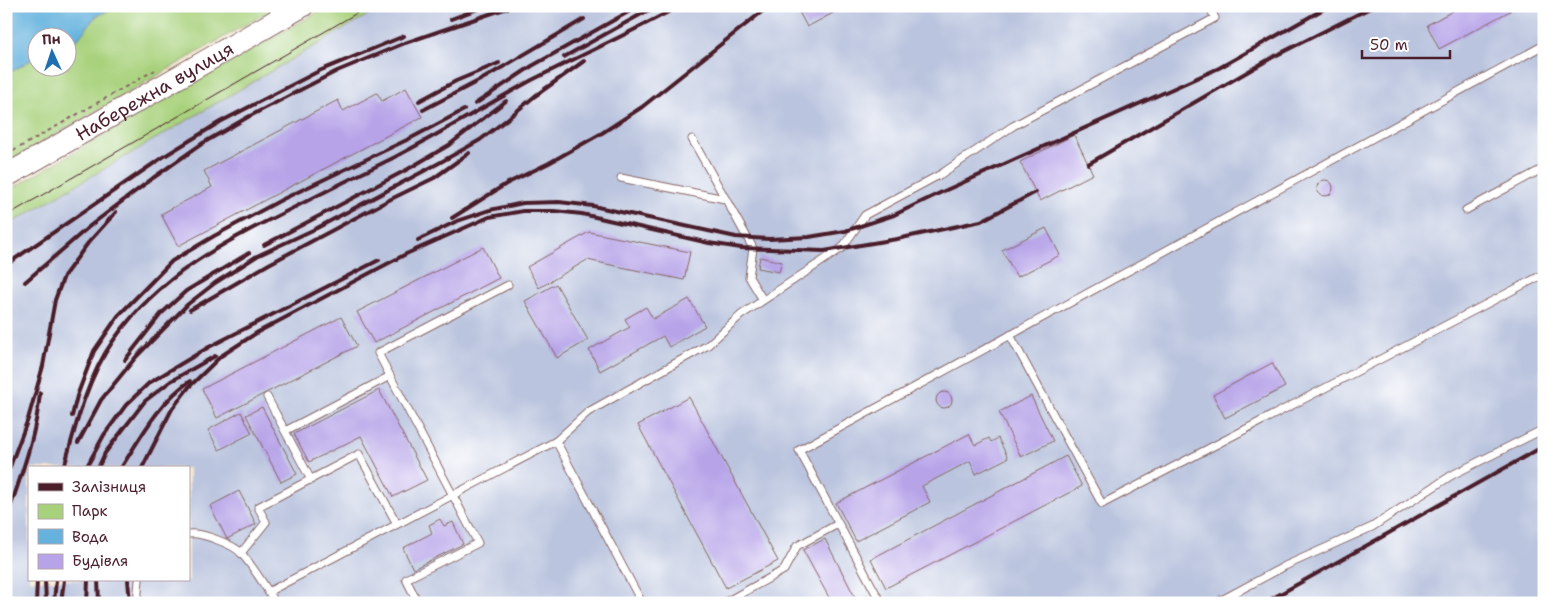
<svg xmlns="http://www.w3.org/2000/svg" width="1550" height="609" viewBox="0 0 1550 609" font-family="'Shantell Sans',sans-serif">
<style>
.industrial{fill:#bac4de;fill-rule:evenodd}
.green{fill:#a8d17c;stroke:#797854}
.water{fill:#65b2de;stroke:#586884}
.building{fill:#b6a3e8}
.lines{fill:none;stroke-linecap:round;stroke-linejoin:round}
.service-casing{stroke:#866565;stroke-width:9}
.trunk-casing{stroke:#866565;stroke-width:24}
.path{stroke:#866565;stroke-width:2;stroke-dasharray:4 4;stroke-linecap:butt}
.service{stroke:#fff;stroke-width:7}
.trunk{stroke:#fff;stroke-width:22}
.tram{stroke:#4a1f2b;stroke-width:1}
.rail{stroke:#4a1f2b;stroke-width:4}
.labels{text-anchor:middle;stroke-width:4;stroke-linejoin:round;paint-order:stroke}
.street-label{font-size:19px;fill:#4a1f2b;stroke:#fff}
</style>
<rect width="100%" height="100%" fill="#fff"/>
<filter id="ink" filterUnits="userSpaceOnUse"><feTurbulence type="fractalNoise" baseFrequency=".02" numOctaves="2"/><feDisplacementMap in="SourceGraphic" scale="10" xChannelSelector="R" yChannelSelector="G"/><feConvolveMatrix kernelMatrix="1 2 1 2 8 2 1 2 1" color-interpolation-filters="sRGB"/></filter>
<filter id="wash" filterUnits="userSpaceOnUse"><feTurbulence type="fractalNoise" baseFrequency=".0096" numOctaves="4" result="noise"/><feDisplacementMap in="SourceGraphic" scale="20" xChannelSelector="R" yChannelSelector="G"/><feGaussianBlur stdDeviation="1.12" result="paint"/><feColorMatrix in="noise" values="0 0 0 0 0 0 0 0 0 0 0 0 0 0 0 0 0 1.4 0 .05"/><feComposite in="paint" operator="in"/></filter>
<g filter="url(#wash)">
<rect width="100%" height="100%" fill="#f5e8d1"/>
<!-- industrial -->
<path class="industrial" d="M383,6h1161v597h-1538v-377zM29,468h160v112h-160z"/>
<!-- green -->
<g class="green">
<path d="M117,6h161l-272,157v-88l31,-19 1,12h30v-25l10,-4 17,-22z"/>
<path d="M328,6h55l-377,220v-34l99,-58z"/>
</g>
<!-- water -->
<path class="water" d="M6,6h111l-22,11 -17,22 -10,4v-5h-30l-1,18 -31,19z"/>
<g id="blocks">
<!-- building -->
<g class="building">
<path d="M796,6h50l-39,21z"/>
<path d="M1462,6h45l3,5 -71,38 -12,-24z"/>
<path d="M406,88l16,29 -244,129 -17,-32 51,-27 -8,-16 134,-71 5,11 34,-18 5,8z"/>
<path d="M1074,135l19,39 -53,27 -20,-39z"/>
<circle cx="1325" cy="188" r="8"/>
<path d="M1046,228l14,27 -43,22 -15,-27z"/>
<path d="M589,232l101,20 -6,28 -97,-20 -48,28 -12,-21z"/>
<path d="M483,247l16,31 -125,65 -17,-31z"/>
<path d="M760,257l22,5 -3,10 -21,-4z"/>
<path d="M556,284l32,56 -31,18 -32,-57z"/>
<path d="M689,299l16,27 -36,21 -6,-11 -63,35 -11,-21 41,-23 -5,-8 21,-12 7,12z"/>
<path d="M341,317l16,29 -140,72 -15,-29z"/>
<path d="M1272,363l13,24 -60,31 -12,-23z"/>
<path d="M379,390l48,90 -34,17 -32,-61 -52,26 -15,-28z"/>
<circle cx="944" cy="400" r="8"/>
<path d="M1031,396l22,45 -32,16 -22,-45z"/>
<path d="M689,397l89,164 -52,27 -88,-163z"/>
<path d="M262,407l35,67 -16,8 -35,-67z"/>
<path d="M241,412l11,21 -33,17 -11,-20z"/>
<path d="M969,434l6,11 14,-7 2,4 7,-4 10,20 -32,16 -6,-13 -48,25 8,16 -74,39 -20,-38z"/>
<path d="M1066,456l16,30 -196,102 -15,-29z"/>
<path d="M239,491l17,33 -29,15 -17,-33z"/>
<path d="M440,519l4,7 9,-4 10,22 -50,25 -10,-21 29,-15 -3,-8z"/>
<path d="M825,539l33,64h-26l-29,-53z"/>
</g>
</g>
</g>
<g filter="url(#ink)">
<use href="#blocks" fill-opacity="0" stroke="#866565" stroke-width="1"/>
<g class="lines">
<!-- service casing -->
<g class="service-casing">
<g id="service">
<path d="M692,139l61,109 -4,29 14,23"/>
<path d="M621,178l104,21"/>
<path d="M1466,210l78,-42"/>
<path d="M1010,335l92,169 442,-230"/>
<path d="M267,397l44,83"/>
<path d="M285,431l105,-55"/>
<path d="M556,441l86,162"/>
<path d="M189,534c12,-2 46,11 53,20 13,15 23,33 34,49"/>
<path d="M241,553l25,-31 -8,-15 101,-53 38,70"/>
<path d="M268,592l288,-151 32,-29 120,-67 33,-30 101,-67 23,-33 76,-41 72,-48 202,-108 -6,-12"/>
<path d="M137,603l2,-23"/>
<path d="M418,603l-12,-24 72,-36 -100,-190 130,-68"/>
<path d="M724,603l60,-33 13,-24 41,-22"/>
<path d="M881,603l-82,-153 745,-405"/>
<path d="M1216,603l69,-37 87,-39 80,-52 92,-46"/>
</g>
</g>
<!-- trunk casing -->
<g class="trunk-casing">
<g id="trunk">
<path id="s1" d="M6,176l296,-170"/>
</g>
</g>
<!-- path -->
<path class="path" d="M6,155l149,-85"/>
<!-- service -->
<use href="#service" class="service"/>
<!-- trunk -->
<use href="#trunk" class="trunk"/>
<!-- tram -->
<path class="tram" d="M6,216l363,-210"/>
<!-- rail -->
<g class="rail">
<path d="M451,19l35,-13"/>
<path d="M564,57l92,-51"/>
<path d="M419,101l37,-20 43,-18"/>
<path d="M475,104l57,-38 107,-60"/>
<path d="M423,110l63,-33 98,-58"/>
<path d="M1088,164l185,-107 101,-51"/>
<path d="M452,218l54,-34 43,-21 53,-30 40,-26 127,-101"/>
<path d="M418,240l39,-19 33,-11 33,-7 36,-1 34,4 143,31 33,2 40,-2 36,-6 49,-16 50,-24 275,-123 110,-62"/>
<path d="M264,245l144,-76 41,-24 57,-44"/>
<path d="M6,265l157,-108 57,-35 99,-51 85,-35"/>
<path d="M25,282l66,-57 62,-47 50,-35 45,-26 89,-46 68,-28 108,-37"/>
<path d="M190,310l79,-46 120,-64 45,-22 35,-25"/>
<path d="M125,360l36,-46 25,-23 63,-38"/>
<path d="M72,416l5,-20 17,-45 24,-35 54,-55 42,-25 69,-37 130,-62 51,-27"/>
<path d="M78,443l23,-43 35,-43 52,-53 27,-21 42,-27 60,-28 122,-65 41,-23 26,-20 29,-24 49,-35"/>
<path d="M64,468c11,-41 24,-92 49,-127 46,-66 111,-99 182,-134 33,-17 67,-34 100,-50 47,-24 91,-52 137,-77 49,-25 99,-47 147,-74"/>
<path d="M86,468l18,-33 22,-30 23,-22 60,-36 170,-87"/>
<path d="M98,468l7,-15 40,-52 26,-20 44,-25"/>
<path d="M121,468c20,-31 38,-66 69,-87"/>
<path d="M142,468l30,-59 17,-22 32,-31 37,-24 148,-78 83,-37 34,-6h31l28,3 127,29 32,5 83,3 73,-12 84,-18 55,-29"/>
<path d="M6,477l22,-58 15,-53 12,-66 9,-24 24,-33 28,-31"/>
<path d="M6,520c14,-42 30,-83 34,-127"/>
<path d="M45,580l1,23"/>
<path d="M98,580l1,23"/>
<path d="M128,580l2,23"/>
<path d="M36,603l1,-23"/>
<path d="M54,603l2,-23"/>
<path d="M61,603l3,-23"/>
<path d="M87,603l1,-23"/>
<path d="M1264,603l280,-157"/>
</g>
</g>
</g>
<g class="labels">
<!-- street labels -->
<g class="street-label">
<text dy="7" stroke="none"><textPath href="#s1" startOffset="171">Набережна вулиця</textPath></text>
</g>
</g>
<!-- margin -->
<rect width="1550" height="609" fill="none" stroke="#fff" stroke-width="25"/>
<!-- legend -->
<rect x="28" y="466" width="162" height="115" fill="#ffffff" stroke="#b7a5aa"/>
<rect x="38" y="483" width="25" height="8" fill="#4a1f2b" stroke="#b7a5aa"/>
<text x="72" y="492" font-size="15" fill="#4a1f2b">Залізниця</text>
<rect x="38" y="504" width="25" height="15" fill="#a8d17c" stroke="#b7a5aa"/>
<text x="72" y="516" font-size="15" fill="#4a1f2b">Парк</text>
<rect x="38" y="529" width="25" height="15" fill="#65b2de" stroke="#b7a5aa"/>
<text x="72" y="542" font-size="15" fill="#4a1f2b">Вода</text>
<rect x="38" y="554" width="25" height="15" fill="#b6a3e8" stroke="#b7a5aa"/>
<text x="72" y="566" font-size="15" fill="#4a1f2b">Будівля</text>
<!-- north arrow -->
<g transform="translate(52 52) rotate(357)"><circle r="24" fill="#ffffff" stroke="#b7a5aa"/>
<path d="M0-4L9 19L0 12L-9 19Z" fill="#1f6fb2"/>
<text y="-8" font-size="14" font-weight="bold" text-anchor="middle" fill="#4a1f2b">Пн</text>
</g>
<!-- scale -->
<path d="M1362 50v8h88v-8" fill="none" stroke="#4a1f2b" stroke-width="2.5"/>
<text x="1370" y="50" font-size="15" fill="#4a1f2b" stroke="#ffffff" stroke-width="4" paint-order="stroke">50 m</text>
</svg>
